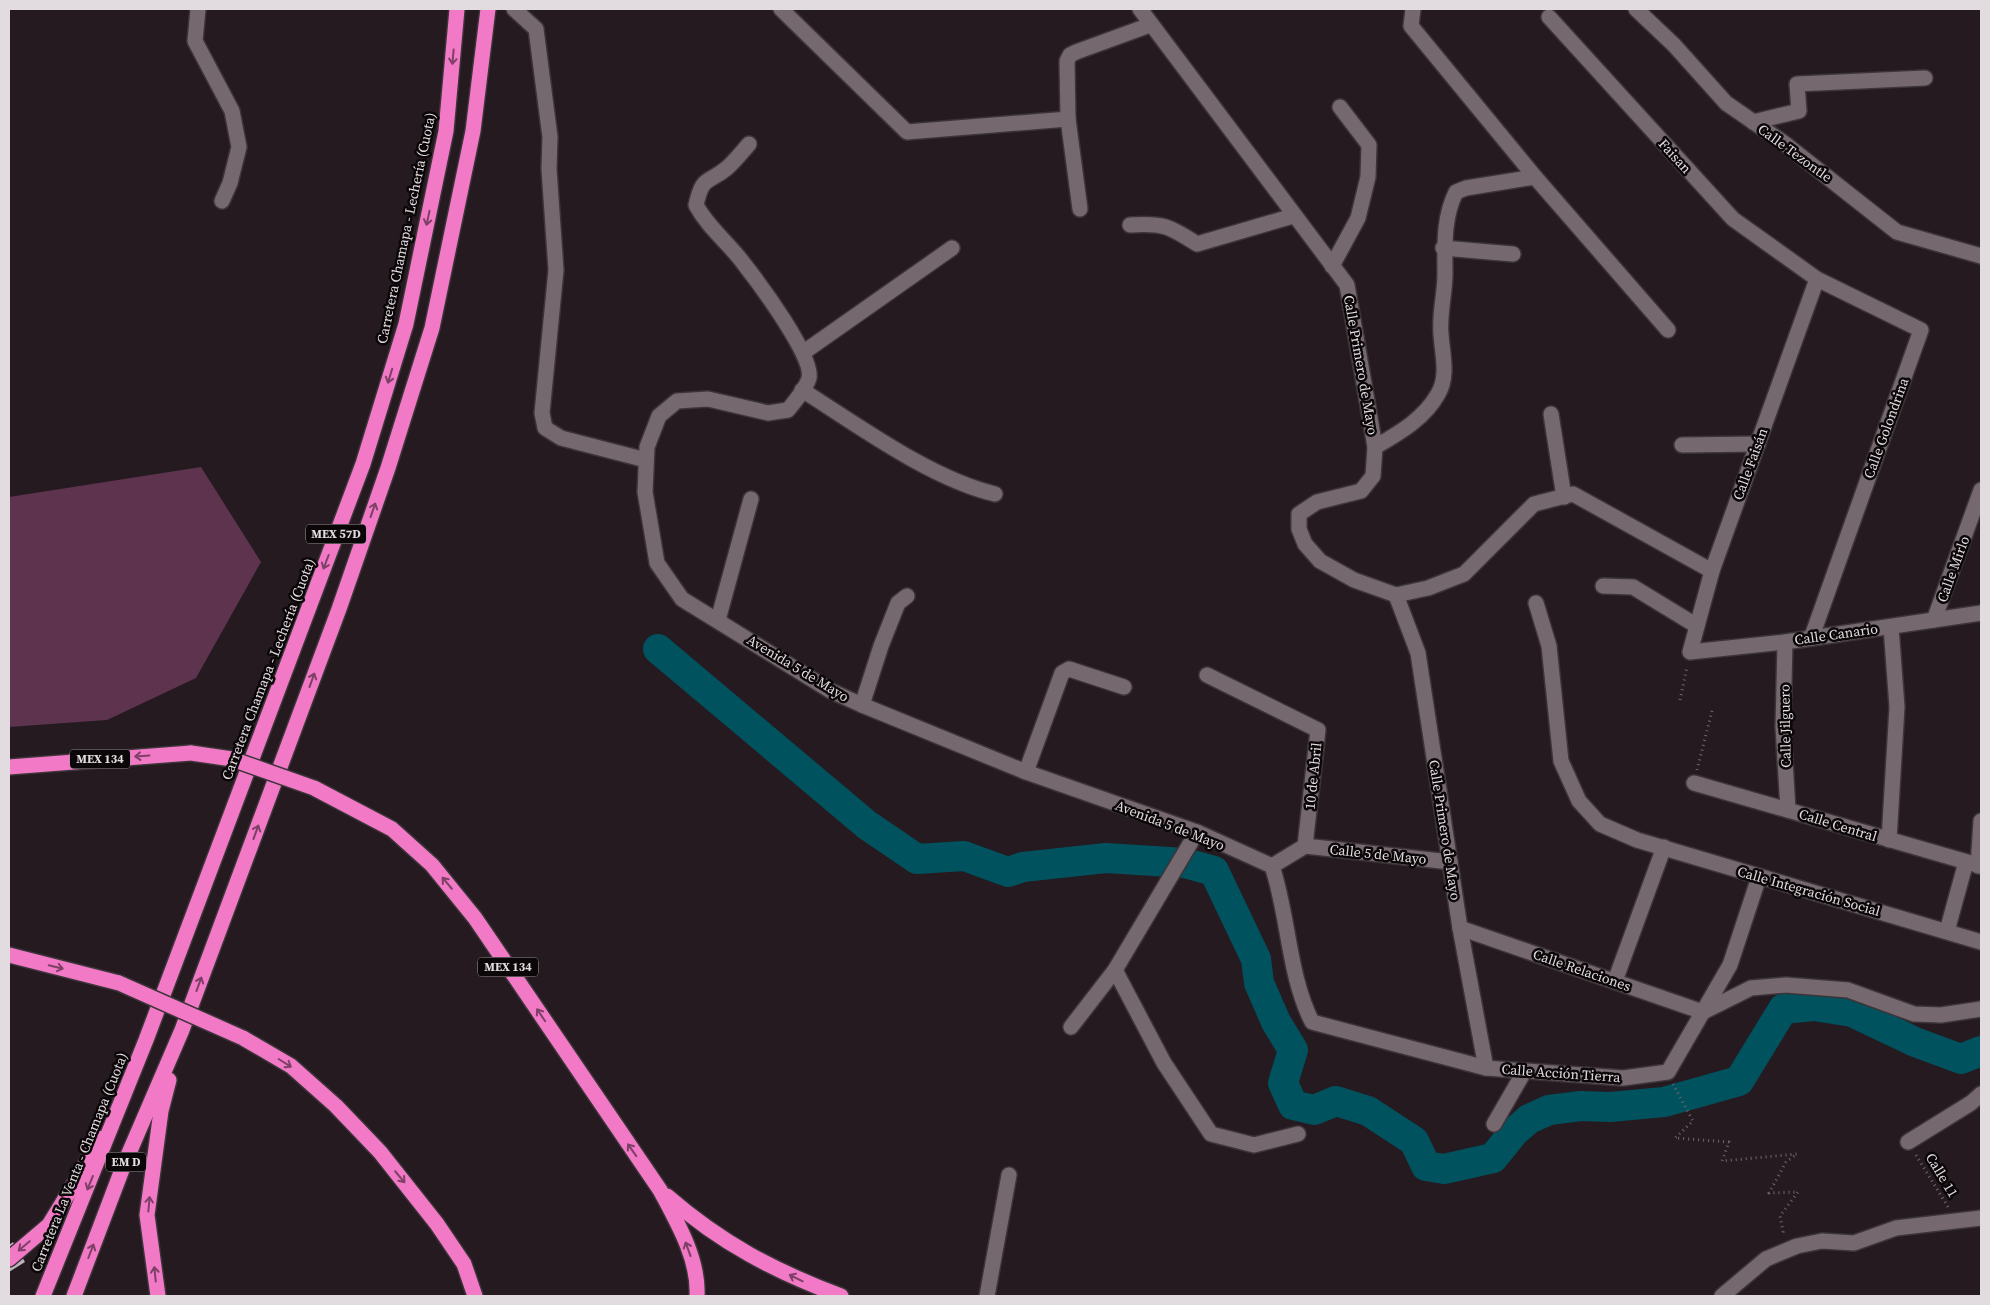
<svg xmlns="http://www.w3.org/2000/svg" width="1990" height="1305" viewBox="0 0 1990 1305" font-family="'Source Serif 4',serif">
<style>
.forest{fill:#5d334d}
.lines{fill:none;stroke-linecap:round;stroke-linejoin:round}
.river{stroke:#00525e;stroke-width:30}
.building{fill:#bfb1b8}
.minor-casing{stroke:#3c3439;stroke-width:18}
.highway-casing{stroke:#3c3439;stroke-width:18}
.path{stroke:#70676c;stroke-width:3;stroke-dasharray:1 4;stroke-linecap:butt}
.minor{stroke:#75686f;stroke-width:15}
.highway{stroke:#f179c5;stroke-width:15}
.highway-bridge-casing{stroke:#3c3439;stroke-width:18;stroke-linecap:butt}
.highway-bridge{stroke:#f179c5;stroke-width:15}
.oneway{stroke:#7e4067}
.labels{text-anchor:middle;stroke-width:5;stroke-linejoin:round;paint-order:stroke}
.shield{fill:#0b0709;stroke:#a29b9f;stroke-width:1}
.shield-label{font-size:12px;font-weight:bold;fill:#e2dbdf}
.street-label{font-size:14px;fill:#e2dbdf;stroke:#0b0709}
</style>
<rect width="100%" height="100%" fill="#241a20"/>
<!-- forest -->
<path class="forest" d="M201,467l60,95 -65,116 -89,42 -98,7v-230z"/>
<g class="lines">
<!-- river -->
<path class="river" d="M658,649l209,176 50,34 47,-3 44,16 15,-5 83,-9 79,5 29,8 42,88 3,24 17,39 17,28 -10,33 10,22 21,5 22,-9 32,10 46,30 12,25 18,3 49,-11 21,-26 15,-13 20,-9 32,-4 29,1 54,-5 75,-21 44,-72 31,-3 38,6 63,30 46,17 20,-8"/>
</g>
<!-- building -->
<path class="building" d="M13,1242l12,20 -16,10v-27z"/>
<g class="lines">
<!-- minor casing -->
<g class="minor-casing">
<g id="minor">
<path d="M198,9l-3,32 37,70 7,36 -9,36 -8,18"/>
<path d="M514,9l22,20 14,108 -1,32 7,101 -14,143 3,15 16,10 85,22"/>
<path d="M781,9l126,123 161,-13"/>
<path d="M1140,9l207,276 28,162 -2,29 -12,15 -44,11 -18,12v15l6,15 15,17 34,19 42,15 32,-7 36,-14 70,-70 39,-10 139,77"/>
<path d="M1413,9l-2,17 124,151 133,153"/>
<path d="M1636,9l38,36 52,58 58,40 113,89 84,24"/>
<path d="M1549,17l184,202 84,60 104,51 -109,306"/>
<path d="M1753,122l46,-11 -2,-27 128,-6"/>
<path d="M749,144c-7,8 -14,17 -22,24 -19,16 -24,6 -31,37 12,23 33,38 48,59 15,19 70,93 65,114 -3,11 -14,23 -21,32l-20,3 -60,-14 -31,2 -18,15 -12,31 -2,45 12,71 25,36 149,92 31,14 164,67 171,60 75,34c17,51 16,108 40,156l174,46 137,10 45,-6 62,-107 29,-88"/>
<path d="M1080,209l-12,-90 -1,-58 3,-6 6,-3 74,-27"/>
<path d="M1130,225c34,-2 39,1 67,19l96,-28"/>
<path d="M1443,248l70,6"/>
<path d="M1332,266l26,-48 10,-41 1,-32 -29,-38"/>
<path d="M1817,279l-105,292 -22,81 95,-10 196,-29"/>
<path d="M804,352l148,-104"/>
<path d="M802,390c57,36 129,89 193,104"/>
<path d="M1551,414l13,83"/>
<path d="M1682,445l76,-1"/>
<path d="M1375,447c24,-14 49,-28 63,-53 11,-18 4,-41 3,-60 -2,-20 4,-40 4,-60 0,-28 -2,-56 11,-82l10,-4 69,-11"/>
<path d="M1603,586l30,1 64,39"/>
<path d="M1396,595l22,58 42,275 26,140"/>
<path d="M1536,603l13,43 12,115 18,40 21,23 37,16 344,102"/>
<path d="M718,620l33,-121"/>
<path d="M1934,620l47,-130"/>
<path d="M1785,642l-2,85 5,83"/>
<path d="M1207,675l111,55 -13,116 -33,20"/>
<path d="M862,705l19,-59 17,-43 9,-7"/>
<path d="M1026,772l36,-99 7,-4 55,18"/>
<path d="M1694,783l287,83"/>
<path d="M1889,840l8,-133 -6,-80"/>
<path d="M1305,846l145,16"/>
<path d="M1978,866l3,-45"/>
<path d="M1460,928l243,84"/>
<path d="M1947,931l19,-69"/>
<path d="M1115,970l49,93 47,71 43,11 44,-11"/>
<path d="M1615,981l49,-134"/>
<path d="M1703,1012l48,-24 35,-3 62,5 66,24 27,1 40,-6"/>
<path d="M1071,1027l44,-57 82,-138"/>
<path d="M1494,1124l30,-52"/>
<path d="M1908,1142l63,-39 10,-9"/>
<path d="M987,1296l22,-121"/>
<path d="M1722,1296l44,-37 31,-13 25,-5 32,2 42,-15 85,-10"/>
</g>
</g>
<!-- highway casing -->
<g class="highway-casing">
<g id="highway">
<path d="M9,767l182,-14"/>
<path d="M314,788l78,41 40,36 43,53 185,272c17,32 39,69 37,106"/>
<path d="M9,955l110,28"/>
<path d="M243,1038l48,28 45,40 44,46 57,72 27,40 11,32"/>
<path d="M667,1196c54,47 107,75 174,100"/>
<path d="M9,1259l40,-34 33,-54 16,-33"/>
<path d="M43,1296l103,-256 217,-576 43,-140 40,-193 11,-122"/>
<path d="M74,1296l49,-129 59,-137 157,-421 49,-141 44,-140 41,-197 15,-122"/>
<path d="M158,1296l-11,-81 14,-104 8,-31"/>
</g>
</g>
<!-- path -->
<g class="path">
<path d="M1680,700l7,-33"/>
<path d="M1697,770l16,-63"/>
<path d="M1673,1084l20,37 -18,17 54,4 -7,19 75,-7 -11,8 -17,31 29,-1 -18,24 3,16 -2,3"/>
<path d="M1916,1155l32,52"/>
</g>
<!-- minor -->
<use href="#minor" class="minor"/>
<!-- highway -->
<use href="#highway" class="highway"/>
<!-- highway-bridge casing -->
<g class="highway-bridge-casing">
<g id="highway-bridge">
<path d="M191,753l41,6 82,29"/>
<path d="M119,983l124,55"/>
</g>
</g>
<!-- highway-bridge -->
<use href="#highway-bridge" class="highway-bridge"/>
</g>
<!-- one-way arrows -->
<defs><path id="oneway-shaft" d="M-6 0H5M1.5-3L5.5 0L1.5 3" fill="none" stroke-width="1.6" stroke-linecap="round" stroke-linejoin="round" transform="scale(1.25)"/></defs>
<g class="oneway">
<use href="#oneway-shaft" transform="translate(453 57) rotate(95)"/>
<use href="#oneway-shaft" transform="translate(428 218) rotate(102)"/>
<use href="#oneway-shaft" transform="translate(390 376) rotate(107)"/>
<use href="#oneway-shaft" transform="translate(373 510) rotate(-71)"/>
<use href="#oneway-shaft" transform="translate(326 562) rotate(111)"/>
<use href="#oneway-shaft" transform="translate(312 680) rotate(-70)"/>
<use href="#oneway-shaft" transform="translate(142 756) rotate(176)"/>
<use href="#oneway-shaft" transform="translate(256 832) rotate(-70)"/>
<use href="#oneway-shaft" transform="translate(447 883) rotate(-130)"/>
<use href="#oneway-shaft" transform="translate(56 967) rotate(14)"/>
<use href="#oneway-shaft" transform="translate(199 984) rotate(-70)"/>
<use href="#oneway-shaft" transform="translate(541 1015) rotate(-124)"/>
<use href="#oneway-shaft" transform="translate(285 1063) rotate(32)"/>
<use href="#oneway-shaft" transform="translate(632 1150) rotate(-125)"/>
<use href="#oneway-shaft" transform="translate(400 1177) rotate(50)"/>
<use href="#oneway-shaft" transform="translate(90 1183) rotate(112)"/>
<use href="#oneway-shaft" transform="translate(149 1204) rotate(-85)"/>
<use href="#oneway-shaft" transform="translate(24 1246) rotate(140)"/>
<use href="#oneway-shaft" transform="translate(688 1249) rotate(-110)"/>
<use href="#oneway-shaft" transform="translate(91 1251) rotate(-69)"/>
<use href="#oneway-shaft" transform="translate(155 1274) rotate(-96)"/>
<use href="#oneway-shaft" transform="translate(796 1278) rotate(-154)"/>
</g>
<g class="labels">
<!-- shield labels -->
<g class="shield">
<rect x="306" y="524.5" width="60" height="19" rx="4"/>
<rect x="70" y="749.5" width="60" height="19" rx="4"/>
<rect x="478" y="957.5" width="60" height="19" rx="4"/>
<rect x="106" y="1152.5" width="40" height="19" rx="4"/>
</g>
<g class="shield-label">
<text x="336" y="538">MEX 57D</text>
<text x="100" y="763">MEX 134</text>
<text x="508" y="971">MEX 134</text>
<text x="126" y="1166">EM D</text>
</g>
<!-- street labels -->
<g class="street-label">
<text transform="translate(1795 153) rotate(36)" y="5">Calle Tezontle</text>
<text transform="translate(1675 156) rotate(48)" y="5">Faisan</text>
<text transform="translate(406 228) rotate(-78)" y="5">Carretera Chamapa - Lechería (Cuota)</text>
<text transform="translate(1361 365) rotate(80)" y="5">Calle Primero de Mayo</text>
<text transform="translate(1886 428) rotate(-70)" y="5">Calle Golondrina</text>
<text transform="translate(1750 464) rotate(-70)" y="5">Calle Faisán</text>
<text transform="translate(1953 569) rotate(-70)" y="5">Calle Mirlo</text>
<text transform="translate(1836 634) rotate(-8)" y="5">Calle Canario</text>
<text transform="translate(798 668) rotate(31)" y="5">Avenida 5 de Mayo</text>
<text transform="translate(268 669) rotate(-69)" y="5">Carretera Chamapa - Lechería (Cuota)</text>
<text transform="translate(1785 726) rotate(-91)" y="5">Calle Jilguero</text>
<text transform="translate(1313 776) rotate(-84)" y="5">10 de Abril</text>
<text transform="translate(1170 825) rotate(21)" y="5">Avenida 5 de Mayo</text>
<text transform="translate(1838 825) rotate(17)" y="5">Calle Central</text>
<text transform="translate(1445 830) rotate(81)" y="5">Calle Primero de Mayo</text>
<text transform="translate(1378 854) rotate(6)" y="5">Calle 5 de Mayo</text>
<text transform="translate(1809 891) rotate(16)" y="5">Calle Integración Social</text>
<text transform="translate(1582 970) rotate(19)" y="5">Calle Relaciones</text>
<text transform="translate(1561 1073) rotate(4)" y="5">Calle Acción Tierra</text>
<text transform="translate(79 1162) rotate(-68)" y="5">Carretera La Venta - Chamapa (Cuota)</text>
<text transform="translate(1942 1175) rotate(59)" y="5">Calle 11</text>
</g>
</g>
<!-- border -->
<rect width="1990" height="1305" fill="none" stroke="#e2dbdf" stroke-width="20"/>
</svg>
